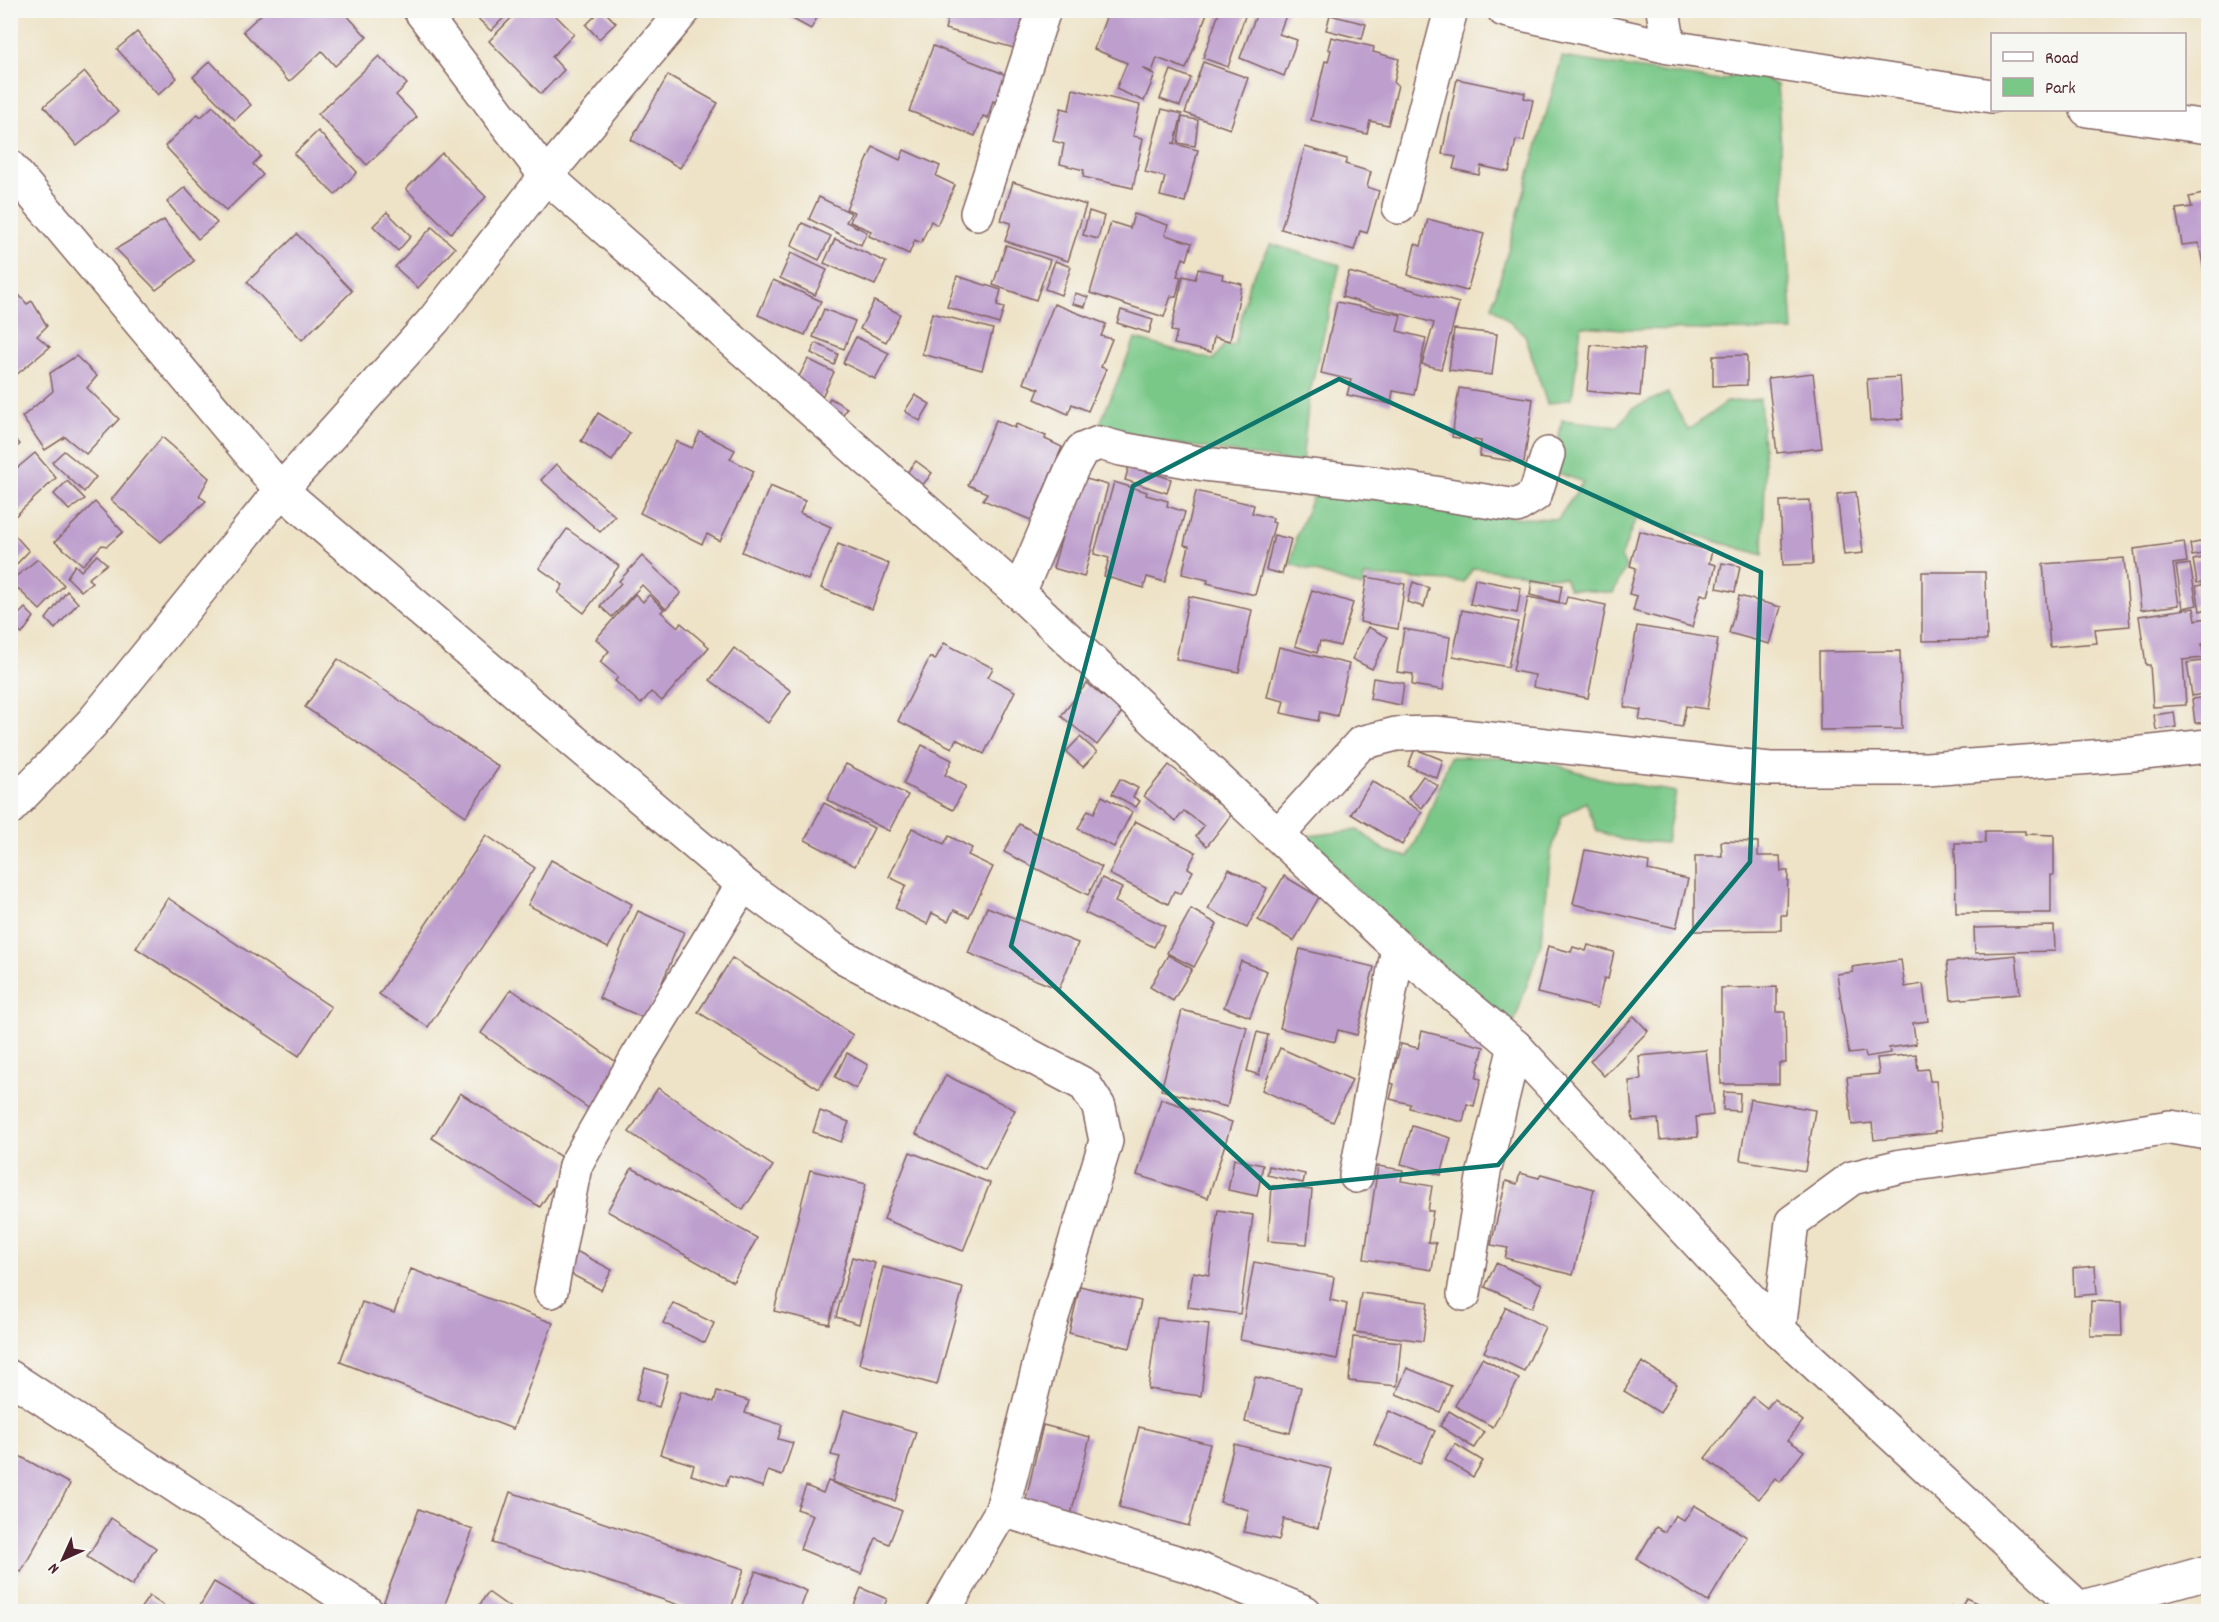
<svg xmlns="http://www.w3.org/2000/svg" width="2219" height="1622" viewBox="0 0 2219 1622" font-family="Dekko,sans-serif">
<style>
.green{fill:#79c888;stroke:#62745a;stroke-width:1.5}
.building{fill:#bd9ecd}
.lines{fill:none;stroke-linecap:round;stroke-linejoin:round}
.minor-casing{stroke:#836462;stroke-width:36}
.minor{stroke:#fff;stroke-width:33}
.marked{fill:none;stroke:#0f766e;stroke-width:4.5;stroke-linejoin:round}
</style>
<rect width="100%" height="100%" fill="#f6f6f2"/>
<filter id="ink" filterUnits="userSpaceOnUse"><feTurbulence type="fractalNoise" baseFrequency=".0167" numOctaves="2"/><feDisplacementMap in="SourceGraphic" scale="12" xChannelSelector="R" yChannelSelector="G"/><feConvolveMatrix kernelMatrix="1 2 1 2 8 2 1 2 1" color-interpolation-filters="sRGB"/></filter>
<filter id="wash" filterUnits="userSpaceOnUse"><feTurbulence type="fractalNoise" baseFrequency=".008" numOctaves="4" result="noise"/><feDisplacementMap in="SourceGraphic" scale="24" xChannelSelector="R" yChannelSelector="G"/><feGaussianBlur stdDeviation="1.35" result="paint"/><feColorMatrix in="noise" values="0 0 0 0 0 0 0 0 0 0 0 0 0 0 0 0 0 1.4 0 .05"/><feComposite in="paint" operator="in"/></filter>
<g filter="url(#wash)">
<rect width="100%" height="100%" fill="#eee3c7"/>
<!-- green -->
<g class="green">
<path d="M1562,57l158,24 29,-12 28,16 16,246 -169,-2 -43,-3 -9,72 -25,6 -22,-69 -33,-28z"/>
<path d="M1271,244l69,21 -31,131 -7,67 -138,-21 -65,-16 36,-87 78,21 11,-14 11,-1 14,-62z"/>
<path d="M1668,393l20,37 39,-28 33,-3 5,79 -2,77 -127,-37 -15,39 5,10 -13,26 -44,-4 -5,-11 -91,-10 -9,14 -99,-6 -3,11 -71,-23 5,-27 21,-51 204,32 37,1 25,-37 -30,-11 9,-51 56,6 15,-18z"/>
<path d="M1450,757h80l69,21 77,14 -10,51 -43,-3 -26,-9 -11,-29 -24,14 -11,37 -10,90 -30,89 -160,-148 -44,-48 51,-6 28,21 22,6 18,-35z"/>
</g>
<g id="blocks">
<!-- building -->
<g class="building">
<path d="M266,10h76l25,27 -32,29 -13,-15 -33,31 -46,-51z"/>
<path d="M469,10h42l-20,21z"/>
<path d="M519,10h31l24,24 -22,23 12,13 -23,24 -52,-53z"/>
<path d="M601,10h2l13,13 -17,16 -13,-14z"/>
<path d="M776,10h45l-10,19z"/>
<path d="M950,10h86l-11,41 -80,-22z"/>
<path d="M1109,10h92l6,3 -21,56 -29,-11 -5,14 -10,-4 13,7 -11,26 -28,-12 11,-26 -33,-14z"/>
<path d="M1220,10h27l-19,57 -25,-9z"/>
<path d="M1258,10h30l-9,24 18,6 -13,36 -44,-18z"/>
<path d="M1330,15l36,9 -4,15 -36,-9z"/>
<path d="M137,32l40,46 -19,17 -41,-46z"/>
<path d="M1331,37l43,10 -1,5 26,7 -5,24 4,2 -10,40 -18,-4 -3,13 -56,-14 14,-59 3,1 3,-12 -3,-1z"/>
<path d="M933,46l76,30 -11,27 -5,-2 -5,17 -5,-2 -8,20 -66,-25z"/>
<path d="M379,56l28,28 -11,11 21,22 -50,48 -49,-51z"/>
<path d="M210,61l41,44 -16,15 -42,-43z"/>
<path d="M1203,62l45,16 -18,51 -45,-16z"/>
<path d="M1171,70l20,8 -11,28 -20,-7z"/>
<path d="M85,72l33,40 -41,34 -33,-40z"/>
<path d="M668,75l50,28 -38,65 -49,-28z"/>
<path d="M1457,79l68,14 -1,5 9,2 -9,41 -8,-1 -7,32 -28,-6 -2,9 -26,-6 3,-12 -14,-3z"/>
<path d="M1073,89l67,16 -7,31 10,2 -10,50 -50,-11 1,-7 -24,-6 4,-20 -11,-3 8,-33 8,2z"/>
<path d="M213,106l48,50 -8,8 10,11 -37,36 -61,-65 33,-32 3,3z"/>
<path d="M1162,109l20,5 -7,29h-3l26,7 -13,52 -25,-6 5,-19 -20,-5z"/>
<path d="M1182,117l16,3 -3,26 -17,-3z"/>
<path d="M318,131l39,41 -22,23 -41,-41z"/>
<path d="M873,147l27,13 4,-10 36,16 -4,10 19,9 -18,40 -6,-4 -10,22 -6,-3 -6,14 -40,-18 2,-5 -21,-9 4,-10 -8,-3z"/>
<path d="M1305,147l42,12 -2,5 26,8 -4,15 12,4 -12,42 -7,-2 -6,19 -73,-21z"/>
<path d="M442,153l44,44 -35,36 -45,-44z"/>
<path d="M1013,182l73,23 -18,56 -63,-20 6,-18 -10,-3z"/>
<path d="M185,187l32,36 -19,16 -31,-37z"/>
<path d="M2208,193v77l-4,1 -5,-28 -17,2 -6,-36 16,-2 -3,-10z"/>
<path d="M819,197l32,16 -5,9 21,10 -6,13 -52,-26z"/>
<path d="M1089,211l15,5 -6,23 -15,-4z"/>
<path d="M387,212l24,24 -13,15 -25,-25z"/>
<path d="M1134,214l34,11 -3,10 27,8 -5,17 -4,-2 -6,18 4,1 -5,20 -5,-1 -7,21 -74,-24 21,-71 19,6z"/>
<path d="M1428,219l56,15 -17,57 -59,-16 7,-31 6,2z"/>
<path d="M164,220l30,41 -38,29 -40,-41z"/>
<path d="M802,223l29,13 -12,24 -28,-14z"/>
<path d="M432,227l23,21 -37,40 -23,-21z"/>
<path d="M297,234l55,57 -50,49 -55,-58z"/>
<path d="M835,239l51,23 -11,23 -51,-22z"/>
<path d="M1006,245l44,15 -14,40 -43,-15z"/>
<path d="M791,253l36,17 -12,25 -35,-17z"/>
<path d="M1055,261l16,6 -10,28 -16,-6z"/>
<path d="M1198,269l25,5 -1,5 20,5 -12,57 -16,-4 -3,15 -37,-8 3,-12 -6,-1 12,-55 12,3z"/>
<path d="M1349,272l110,31 -18,66 -19,-5 12,-41 -92,-26z"/>
<path d="M957,276l44,14 -4,16 7,2 -5,16 -52,-17z"/>
<path d="M773,280l48,21 -16,34 -47,-20z"/>
<path d="M10,285l17,19 5,-3 15,25 -10,10 13,11 -40,33z"/>
<path d="M1075,293l13,4 -3,10 -12,-3z"/>
<path d="M874,301l26,13 -14,28 -26,-13z"/>
<path d="M1337,302l64,13 -4,16 29,7 -12,57 -21,-4 -2,13 -44,-9 4,-15 -30,-7z"/>
<path d="M1054,304l52,20 -5,12 11,3 -11,28 5,2 -18,42 -16,-7 -4,10 -33,-15 4,-10 -16,-6z"/>
<path d="M824,309l31,12 -11,28 -31,-12z"/>
<path d="M1121,310l32,10 -4,13 -32,-10z"/>
<path d="M932,313l61,16 -11,41 -60,-16z"/>
<path d="M1454,329l43,5 -5,41 -43,-5z"/>
<path d="M856,337l33,16 -14,26 -32,-16z"/>
<path d="M816,343l22,11 -4,11 -23,-12z"/>
<path d="M1591,345l53,4 -4,47 -53,-5z"/>
<path d="M1747,355v30l-34,1v-30z"/>
<path d="M76,356l21,20 -10,12 32,31 -33,35 -21,-17 -20,13 -23,-33 31,-26 -3,-18z"/>
<path d="M808,359l26,13 -16,33 -27,-13z"/>
<path d="M1813,373l9,75 -45,5 -9,-75z"/>
<path d="M1900,377l3,42 -33,2 -3,-42z"/>
<path d="M1459,388l74,11 -9,64 -44,-7 1,-15 -29,-4z"/>
<path d="M915,395l15,9 -10,17 -15,-10z"/>
<path d="M830,398l17,10 -11,18 -17,-11z"/>
<path d="M598,413l32,20 -18,28 -31,-20z"/>
<path d="M996,420l19,8 1,-4 30,12 -1,3 17,8 -31,73 -48,-20 4,-7 -19,-8z"/>
<path d="M700,432l35,18 -5,9 24,12 -34,70 -13,-7 -5,10 -62,-31 36,-72 16,7z"/>
<path d="M10,435l10,9 -10,10z"/>
<path d="M162,437l47,41 -10,18 7,5 -45,41 -50,-42z"/>
<path d="M64,451l32,26 -12,15 -32,-30z"/>
<path d="M35,453l21,25 -46,43v-47z"/>
<path d="M916,461l16,12 -10,13 -16,-12z"/>
<path d="M556,464l59,52 -15,16 -59,-52z"/>
<path d="M1129,466l42,13 -4,14 -42,-13z"/>
<path d="M1079,477l29,8 -24,92 -31,-9z"/>
<path d="M67,481l18,18 -16,11 -15,-16z"/>
<path d="M1114,482l33,10 -1,3 22,6 -1,5 18,6 -20,70 -18,-5 -3,11 -40,-12 5,-18 -15,-4z"/>
<path d="M770,486l35,15 -5,12 31,14 -23,53 -66,-28z"/>
<path d="M1196,491l58,14 -2,8 21,5 -1,4 3,1 -20,72 -48,-12 1,-3 -26,-6 7,-28 -5,-1z"/>
<path d="M1856,492l7,61 -19,2 -7,-61z"/>
<path d="M1810,500l3,64 -30,1 -3,-64z"/>
<path d="M95,502l28,30 -16,14 -5,-1 -19,20 -28,-23z"/>
<path d="M567,529l52,37 -35,47 -26,-20 5,-8 -24,-17z"/>
<path d="M10,530l19,21 -19,20z"/>
<path d="M1639,531l73,20 -3,12 7,2 -8,31 -7,-2 -9,33 -59,-16 4,-15 -8,-2 7,-26 -6,-2z"/>
<path d="M1274,535l17,4 -9,35 -16,-4z"/>
<path d="M2205,541l2,12 -15,3 -2,-12z"/>
<path d="M2184,542l3,20 -14,2 6,41 -38,5 -7,-61z"/>
<path d="M838,544l51,20 -17,45 -51,-21z"/>
<path d="M97,555l10,9 -19,15 4,3 -11,9 -14,-14 8,-12 6,6z"/>
<path d="M642,556l39,37 -15,16 -24,-24 -30,32 -12,-11 21,-23 -2,-2z"/>
<path d="M2208,557v24l-11,2 -4,-23z"/>
<path d="M2124,558l6,68 -35,3 2,14 -47,4 -7,-83z"/>
<path d="M38,559l26,26 -24,25 -30,-29z"/>
<path d="M1722,563l18,3 -5,26 -18,-4z"/>
<path d="M2190,564l7,41 -14,3 -7,-42z"/>
<path d="M1922,572h63l2,68 -65,1z"/>
<path d="M1367,577l38,7 -7,45 -38,-7z"/>
<path d="M1475,579l46,9 -4,25 -47,-9z"/>
<path d="M1532,580l30,5 -3,17 -29,-7z"/>
<path d="M1413,582l16,6 -5,19 -17,-5z"/>
<path d="M2208,584v25l-8,2 -4,-25z"/>
<path d="M1312,590l41,13 -13,43 -20,-5 -3,12 -22,-7z"/>
<path d="M67,591l11,12 -23,26 -9,-10z"/>
<path d="M635,594l8,8 6,-7 15,14 -3,3 17,15 3,-4 28,24 -47,54 -11,-9 -10,12 -26,-23 3,-4 -18,-15 9,-11 -13,-12z"/>
<path d="M1189,596l63,14 -13,62 -63,-13z"/>
<path d="M1739,596l42,11 -11,37 -41,-11z"/>
<path d="M1528,597l37,7 2,-7 39,8 -18,93 -55,-11 2,-12 -22,-4z"/>
<path d="M25,608l9,9 -12,17 -12,-9v-2z"/>
<path d="M2194,608l2,12 12,-2v25l-6,1 2,14 -21,2 3,45 -33,2 -3,-42h-4l-7,-49z"/>
<path d="M1462,610l56,12 -10,45 -55,-11z"/>
<path d="M1637,626l81,13 -11,70 -21,-3 -4,21 -43,-7 2,-10 -17,-3z"/>
<path d="M1368,627l20,10 -16,32 -20,-10z"/>
<path d="M1404,629l46,8 -7,53 -31,-5 1,-11 -16,-2z"/>
<path d="M944,643l49,25 -5,9 27,14 -31,63 -28,-15 -4,9 -54,-27 32,-64 5,3z"/>
<path d="M1279,647l70,17 -12,52 -17,-4 -2,9 -37,-8 3,-12 -17,-4z"/>
<path d="M734,648l57,43 -23,32 -58,-43z"/>
<path d="M1900,651l2,78 -82,1 -1,-78z"/>
<path d="M338,659l161,108 -33,49 -161,-109z"/>
<path d="M2202,661l4,32 -14,3 -5,-33z"/>
<path d="M1373,678l31,5 -3,22 -31,-6z"/>
<path d="M1087,683l35,29 -25,33 -36,-29z"/>
<path d="M2208,697v25l-13,1 -3,-24z"/>
<path d="M2174,712l2,15 -20,3 -2,-15z"/>
<path d="M1080,737l17,15 -14,15 -17,-15z"/>
<path d="M922,745l30,15 -7,15 21,11 -13,24 -50,-26z"/>
<path d="M1415,749l28,11 -6,18 -29,-12z"/>
<path d="M846,764l62,31 -19,36 -62,-31z"/>
<path d="M1169,765l63,49 -25,32 -11,-10 8,-10 -20,-15 -8,10 -32,-25z"/>
<path d="M1423,776l15,10 -16,22 -14,-11z"/>
<path d="M1120,779l18,9 -5,9 7,4 -4,6 -24,-13z"/>
<path d="M1372,781l50,31 -20,33 -51,-31z"/>
<path d="M1102,796l30,16 -18,35 -36,-18 10,-19 6,3z"/>
<path d="M824,803l50,25 -19,38 -50,-26z"/>
<path d="M1135,821l61,31 -8,16 5,3 -12,23 -7,-3 -6,13 -59,-30z"/>
<path d="M1019,824l83,43 -14,28 -84,-43z"/>
<path d="M912,828l32,16 5,-8 23,12 -4,7 25,12 -24,50 -15,-7 -6,11 -16,-8 -5,11 -32,-16 11,-23 -17,-8z"/>
<path d="M1985,831h40v3l29,1v40h-3v38h-95l-1,-70h30z"/>
<path d="M486,835l49,33 -107,159 -49,-33z"/>
<path d="M1721,841l37,1v14h22l1,15h7l-1,44h-6v15l-86,1v-75h27z"/>
<path d="M1585,850l64,12 -1,8 40,9 -12,49 -103,-24z"/>
<path d="M551,860l81,44 -24,44 -80,-43z"/>
<path d="M1229,869l38,19 -20,40 -39,-19z"/>
<path d="M1284,876l35,21 -25,44 -36,-21z"/>
<path d="M1102,878l20,10 -7,14 50,24 -11,21 -69,-34z"/>
<path d="M168,898l163,109 -32,49 -163,-108z"/>
<path d="M987,907l91,36 -19,46 -91,-36z"/>
<path d="M1191,909l26,15 -23,43 -27,-14z"/>
<path d="M638,911l46,21 -38,87 -47,-21z"/>
<path d="M2054,926l1,25 -80,2 -1,-25z"/>
<path d="M1588,945l26,7 -6,27 -4,-1 -7,30 -60,-15 11,-47 23,6 2,-5 13,4z"/>
<path d="M1300,949l74,18 -17,68 -19,-5 -3,12 -55,-14z"/>
<path d="M1168,955l24,14 -19,32 -23,-14z"/>
<path d="M2016,955l4,39 -69,6 -4,-38z"/>
<path d="M732,958l121,77 -34,54 -121,-77z"/>
<path d="M1901,960l4,27 18,-3 5,37 -15,2 3,21 -27,4 1,5 -24,4 -1,-5 -16,2 -12,-80 16,-2 -1,-5z"/>
<path d="M1241,961l26,10 -17,46 -26,-10z"/>
<path d="M1777,987v25h8l1,51h-7v21h-58v-96z"/>
<path d="M511,989l114,79 -31,44 -113,-79z"/>
<path d="M1182,1010l65,17 -20,80 -66,-17z"/>
<path d="M1634,1016l14,15 -44,45 -14,-15z"/>
<path d="M1422,1031l62,16 -8,31 5,1 -7,27 -7,-2 -4,18 -54,-14 1,-4 -20,-5 4,-15 -4,-1 11,-39 17,4z"/>
<path d="M1257,1032l11,3 -9,40 -12,-4z"/>
<path d="M1280,1048l72,32 -19,42 -71,-32z"/>
<path d="M1706,1050l7,65 -17,2 2,20 -38,3 -2,-21 -25,2 -4,-40 12,-1 -2,-24z"/>
<path d="M847,1053l21,12 -12,24 -21,-12z"/>
<path d="M1916,1054l2,16 10,-1 2,12h6l5,50h-6l1,2 -62,7 -2,-17 -20,2 -5,-48 32,-3 -2,-16z"/>
<path d="M946,1075l69,35 -30,60 -69,-36z"/>
<path d="M658,1088l115,78 -30,44 -114,-78z"/>
<path d="M1724,1092l16,1 -1,18 -16,-1z"/>
<path d="M460,1093l109,69 -29,45 -108,-69z"/>
<path d="M1161,1099l71,23 -24,76 -71,-23z"/>
<path d="M1750,1099l65,11 -10,61 -65,-11z"/>
<path d="M820,1111l29,11 -8,20 -28,-10z"/>
<path d="M1412,1126l39,12 -10,37 -40,-11z"/>
<path d="M910,1152l80,31 -27,68 -79,-32z"/>
<path d="M1234,1159l29,6 -6,31 -29,-6z"/>
<path d="M1269,1166l36,8 -2,9 -36,-8z"/>
<path d="M1378,1166l25,4 -2,11 31,5 -4,25h5l-5,31 8,1 -4,27 -68,-11z"/>
<path d="M632,1168l125,70 -24,44 -126,-71z"/>
<path d="M810,1170l56,14 -37,140 -55,-13z"/>
<path d="M1520,1173l19,5 2,-4 53,15 -21,86 -68,-17 3,-10 -17,-3 15,-64 11,3z"/>
<path d="M1272,1186l40,4 -5,54 -39,-3z"/>
<path d="M1218,1210l35,5 -13,99 -52,-7 5,-35 16,3z"/>
<path d="M578,1252l34,18 -11,20 -34,-18z"/>
<path d="M852,1257l23,6 -16,61 -23,-7z"/>
<path d="M1254,1262l80,15 -4,23 17,4 -10,55 -97,-19z"/>
<path d="M1496,1263l46,21 -10,24 -47,-21z"/>
<path d="M2095,1266l2,28 -23,2 -1,-28z"/>
<path d="M883,1267l80,21 -26,97 -78,-21z"/>
<path d="M411,1269l142,54 -40,106 -173,-67 22,-60 32,11z"/>
<path d="M1080,1286l61,15 -11,47 -61,-15z"/>
<path d="M1361,1293l67,9 -5,39 -68,-9z"/>
<path d="M2091,1301l30,1 1,34h-32z"/>
<path d="M673,1303l41,20 -9,20 -42,-20z"/>
<path d="M1506,1307l39,20 -21,44 -40,-19z"/>
<path d="M1157,1318l52,6 -8,72 -53,-7z"/>
<path d="M1353,1337l48,5 -4,44 -48,-5z"/>
<path d="M1482,1358l37,21 -26,48 -38,-21z"/>
<path d="M1642,1362l35,22 -17,29 -36,-22z"/>
<path d="M645,1368l23,7 -9,32 -23,-7z"/>
<path d="M1407,1368l44,18 -11,26 -44,-18z"/>
<path d="M1255,1377l46,10 -11,46 -45,-11z"/>
<path d="M681,1391l33,11 3,-11 32,10 -4,12 37,12 -4,14 15,4 -11,33 -14,-5 -5,16 -34,-11 -3,10 -35,-11 3,-10 -34,-11z"/>
<path d="M1753,1397l14,11 7,-9 29,22 -15,19 16,11 -24,31 -5,-4 -16,21 -54,-41z"/>
<path d="M844,1410l72,22 -21,69 -63,-19 8,-25 -9,-2z"/>
<path d="M1389,1411l46,20 -15,33 -46,-20z"/>
<path d="M1449,1411l35,21 -10,16 -34,-22z"/>
<path d="M1043,1425l47,12 -21,86 -46,-11z"/>
<path d="M1139,1427l71,17 -21,82 -70,-19z"/>
<path d="M1234,1444l98,25 -14,59 -34,-9 -5,21 -35,-8 5,-22 -29,-8z"/>
<path d="M1455,1444l28,17 -10,16 -28,-17z"/>
<path d="M16,1454l54,30 -49,88 -11,-6v-102z"/>
<path d="M828,1481l74,30 -13,33 -13,-6 -15,36 -61,-25 13,-34 -16,-6 9,-23 17,7z"/>
<path d="M510,1492l234,77 -14,43h-30l-207,-69z"/>
<path d="M1694,1505l53,32 -39,65 -71,-43 19,-32 9,5 10,-17 9,6z"/>
<path d="M419,1509l54,21 -31,82h-55l-6,-3z"/>
<path d="M111,1518l45,30 -24,38 -45,-29z"/>
<path d="M756,1571l51,20 -8,21h-60z"/>
<path d="M214,1582l52,30h-70z"/>
<path d="M861,1588l26,11 -5,13h-21l-8,-4z"/>
<path d="M488,1592l28,20h-41z"/>
<path d="M149,1596l24,16h-35z"/>
<path d="M1966,1598l30,14h-47l2,-5 9,4z"/>
</g>
</g>
</g>
<g filter="url(#ink)">
<use href="#blocks" fill-opacity="0" stroke="#836462" stroke-width="1.5"/>
<g class="lines">
<!-- minor casing -->
<g class="minor-casing">
<g id="minor">
<path d="M420,10l126,166 473,417 379,355 117,98 264,284 304,282"/>
<path d="M1504,10l165,37 323,49"/>
<path d="M1663,10l6,37"/>
<path d="M2087,110l121,17"/>
<path d="M10,167l271,323 262,225 200,169 99,72 243,129 14,22 7,34 -57,186 -47,183 -59,102"/>
<path d="M1399,207l52,-197"/>
<path d="M977,213l67,-203"/>
<path d="M1019,593l53,-125 10,-18 17,-7 22,6 83,15 168,19 145,23 18,-11 13,-41"/>
<path d="M10,808l82,-85 189,-233 153,-170 112,-144 138,-166"/>
<path d="M1278,835l83,-92 35,-9 39,-1 335,36h157l207,-15 74,-8"/>
<path d="M1356,1176l42,-228"/>
<path d="M551,1291l24,-125 63,-110 105,-172"/>
<path d="M1464,1294l20,-122 31,-126"/>
<path d="M1779,1330l13,-108 60,-44 49,-12 169,-23 100,-16 38,6"/>
<path d="M10,1377l357,235"/>
<path d="M1002,1510l191,57 112,45"/>
<path d="M2079,1608l129,-36"/>
</g>
</g>
<!-- minor -->
<use href="#minor" class="minor"/>
</g>
</g>
<!-- marked area -->
<path class="marked" d="M1339,379l422,193 -11,290 -252,303 -228,23 -259,-242 122,-460z"/>
<!-- margin -->
<rect width="2219" height="1622" fill="none" stroke="#f6f6f2" stroke-width="36"/>
<!-- legend -->
<rect x="1991" y="33" width="195" height="78" fill="#f6f6f2" stroke="#b1a0a2" stroke-width="1.5"/>
<rect x="2003" y="52" width="30" height="9" fill="#ffffff" stroke="#b1a0a2" stroke-width="1.5"/>
<text x="2045" y="63" font-size="18" fill="#4a1f2b">Road</text>
<rect x="2003" y="78" width="30" height="18" fill="#79c888" stroke="#b1a0a2" stroke-width="1.5"/>
<text x="2045" y="93" font-size="18" fill="#4a1f2b">Park</text>
<!-- north arrow -->
<g transform="translate(63 1559) rotate(225)" stroke="#f6f6f2" stroke-width="4.5" paint-order="stroke">
<path d="M0-4.5L10 22L0 15L-10 22Z" fill="#4a1f2b"/>
<text y="-9" font-size="16" font-weight="bold" text-anchor="middle" fill="#4a1f2b">N</text>
</g>
</svg>
